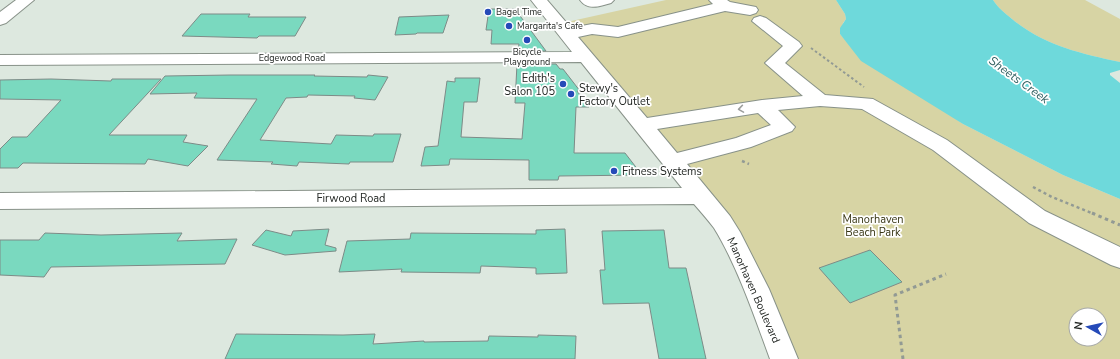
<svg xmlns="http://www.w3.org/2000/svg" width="1120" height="359" viewBox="0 0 1120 359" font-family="'Nunito Sans',sans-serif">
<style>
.green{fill:#d7d4a4;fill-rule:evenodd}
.water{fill:#6ed9db}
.building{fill:#7ad9bf;stroke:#7d8b87}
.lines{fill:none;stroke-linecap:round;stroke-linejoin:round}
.minor-casing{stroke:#889289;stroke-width:2}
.path-far2{stroke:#929a94;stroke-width:2;stroke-dasharray:2.5 2.5;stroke-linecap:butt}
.path-far1{stroke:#929a94;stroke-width:2.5;stroke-dasharray:3 3;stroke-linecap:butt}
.path{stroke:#929a94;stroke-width:3;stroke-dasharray:3.5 3.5;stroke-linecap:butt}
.minor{fill:#fff;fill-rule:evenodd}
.oneway{stroke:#9c9e9c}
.poi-dot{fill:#254ab8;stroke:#fff;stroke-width:1.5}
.labels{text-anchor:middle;stroke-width:3.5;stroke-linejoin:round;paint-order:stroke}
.far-poi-label{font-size:9px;fill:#232724;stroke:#fff;text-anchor:start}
.far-street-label{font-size:9px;fill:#232724;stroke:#fff}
.poi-label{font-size:11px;fill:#232724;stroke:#fff;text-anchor:start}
.street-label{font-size:11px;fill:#232724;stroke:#fff}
.park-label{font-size:11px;fill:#383614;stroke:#fff}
.water-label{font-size:12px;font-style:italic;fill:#2e5d5e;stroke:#fff}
</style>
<rect width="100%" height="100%" fill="#dde8df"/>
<!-- green -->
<g class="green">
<path d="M666,0h170l9,14 1,5 -3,4 -3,11 8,9 115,81 100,51 57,24v160h-336l-44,-105 -182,-230zM1076,315h24v24h-24z"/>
<path d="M993,0h92l35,19v43c-40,-9 -75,-16 -108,-43 -7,-6 -14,-11 -19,-19z"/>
</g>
<!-- water -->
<path class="water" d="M836,0h157c5,8 12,13 19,19 33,27 68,34 108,43v8l-10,3v2l10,8v116l-57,-24 -100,-51 -102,-63 -21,-27v-6l6,-9 -1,-5z"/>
<!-- building -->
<g class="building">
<path d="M489,9h26l31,42h-28l1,-7h-28l1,-14h-6z"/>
<path d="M201,14h49l-2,3h58l-11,19h-36l-2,2 -75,-2z"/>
<path d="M449,15l-6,18h-26l-1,1 -21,1 4,-18z"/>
<path d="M517,64h39l4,5h3l17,22h-3l12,16h-13l-2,46h51l17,22 -83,1 -1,4h-29v-20l-79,-1 -1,6 -28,1 4,-19 13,-1 9,-65 8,1v-4h25l-3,24h-13l-3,35 61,2 3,-36h-10z"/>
<path d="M230,75h85l-1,1 53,1 1,-2 20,2 -13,23 -21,-2 1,-2 -47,-1 -1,2 -21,1 -26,42 71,4 5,-9 37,1 1,-2h27l-8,28h-43l-1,2 -50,-2 -2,4 -26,-2 2,-2 -56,-2 40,-61 -63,-1 3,-5 -47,1 15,-18z"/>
<path d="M51,79l60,2 1,-2h49l-52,56h78l-4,7 25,4 -20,20 -40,-7 -3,5 -122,-1 -5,5h-18v-19l12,-12h15l34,-37 -61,-1v-19z"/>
<path d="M329,229l-4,16 11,3v3l-51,4 -33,-10 14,-15 25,6 2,-5z"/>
<path d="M565,229l2,44 -31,1v-6l-55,-2 -1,7 -79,-1 1,-3 -63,3 8,-31 63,-2 1,-6 125,1v-4z"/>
<path d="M664,230l5,38h17l20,91h-47l-10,-56 -46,1 -3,-34h5l-3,-39z"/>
<path d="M45,233l56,2 81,-2 -5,8 60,-2 -12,25 -174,3 -7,10 -44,-2v-35h39z"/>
<path d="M870,250l32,32 -52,21 -31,-35z"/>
<path d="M236,334l107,1 32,-1 -2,10 51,-3v1l64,-1 1,-5 49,1v-2l38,1 -1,23h-350z"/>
</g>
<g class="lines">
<!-- minor casing -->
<g class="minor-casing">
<g id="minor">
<path d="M16,0h18l-28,23 -6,2v-13z"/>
<path d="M531,0h16l24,28 21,-4 26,3 95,-23 -4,-4h18l3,2 26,5 2,3 -2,3 -6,2 -25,-4 -107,26 -26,-3 -14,3 69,81 115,-18 41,-4 -38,-33 18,-17 -31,-25 2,-3 6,-2 6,2 33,24 3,4 -17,17 40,32 48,4 74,41 98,71 75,36v21l-9,-3 -82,-42 -96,-73 -71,-41 -42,-3 -42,4 17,17 -3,4 -41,16 -64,17 43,52 10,16 29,57 29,70h-28c-15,-41 -33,-94 -56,-131 -6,-8 -13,-16 -20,-24l-694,5v-16l682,-5 -101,-126 -581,3v-10l572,-3zM758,113l13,12 -35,13 -59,15 -20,-24z"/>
<path d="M580,0h34l-3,3c-11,3 -23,8 -31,-3z"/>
</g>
</g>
<!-- path-far2 -->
<path class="path-far2" d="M811,48l53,39"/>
<!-- path-far1 -->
<g class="path-far1">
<path d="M742,161l7,3"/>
<path d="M1033,187l19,10 42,17"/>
</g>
<!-- path -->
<g class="path">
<path d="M1092,213l28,12"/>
<path d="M903,359l-8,-64 51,-21"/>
</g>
<!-- minor -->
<use href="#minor" class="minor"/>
</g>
<!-- one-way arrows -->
<defs><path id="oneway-chevron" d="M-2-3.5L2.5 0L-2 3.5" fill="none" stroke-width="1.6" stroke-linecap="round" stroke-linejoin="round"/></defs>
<use class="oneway" href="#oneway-chevron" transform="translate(741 109) rotate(171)"/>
<!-- markers -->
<g class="poi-dot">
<circle cx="488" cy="12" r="4"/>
<circle cx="509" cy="26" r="4"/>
<circle cx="527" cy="40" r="4"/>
<circle cx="563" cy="84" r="4"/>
<circle cx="571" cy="94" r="4"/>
<circle cx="614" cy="171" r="4"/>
</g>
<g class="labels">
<!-- far-poi labels -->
<g class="far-poi-label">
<text x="496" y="15">Bagel Time</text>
<text x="517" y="29">Margarita's Cafe</text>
<text x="527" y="55" text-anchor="middle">Bicycle<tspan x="527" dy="10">Playground</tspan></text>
</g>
<!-- far-street labels -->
<g class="far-street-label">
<text x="292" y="61">Edgewood Road</text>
</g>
<!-- poi labels -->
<g class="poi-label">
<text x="555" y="82" text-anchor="end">Edith's<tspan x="555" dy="13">Salon 105</tspan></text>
<text x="579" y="92">Stewy's<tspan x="579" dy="13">Factory Outlet</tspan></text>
<text x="622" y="175">Fitness Systems</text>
</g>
<!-- street labels -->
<g class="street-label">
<text x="351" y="202">Firwood Road</text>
<text transform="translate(754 290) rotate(66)" y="4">Manorhaven Boulevard</text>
</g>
<!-- park labels -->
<g class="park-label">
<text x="873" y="223">Manorhaven<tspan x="873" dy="13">Beach Park</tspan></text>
</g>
<!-- water labels -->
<g class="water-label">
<text transform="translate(1019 80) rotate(36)" y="4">Sheets Creek</text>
</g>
</g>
<!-- north arrow -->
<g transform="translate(1088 327) rotate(278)"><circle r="19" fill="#ffffff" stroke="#a7a9a7"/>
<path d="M0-3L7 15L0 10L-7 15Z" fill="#254ab8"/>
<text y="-6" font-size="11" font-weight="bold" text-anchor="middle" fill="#232724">N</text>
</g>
</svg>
